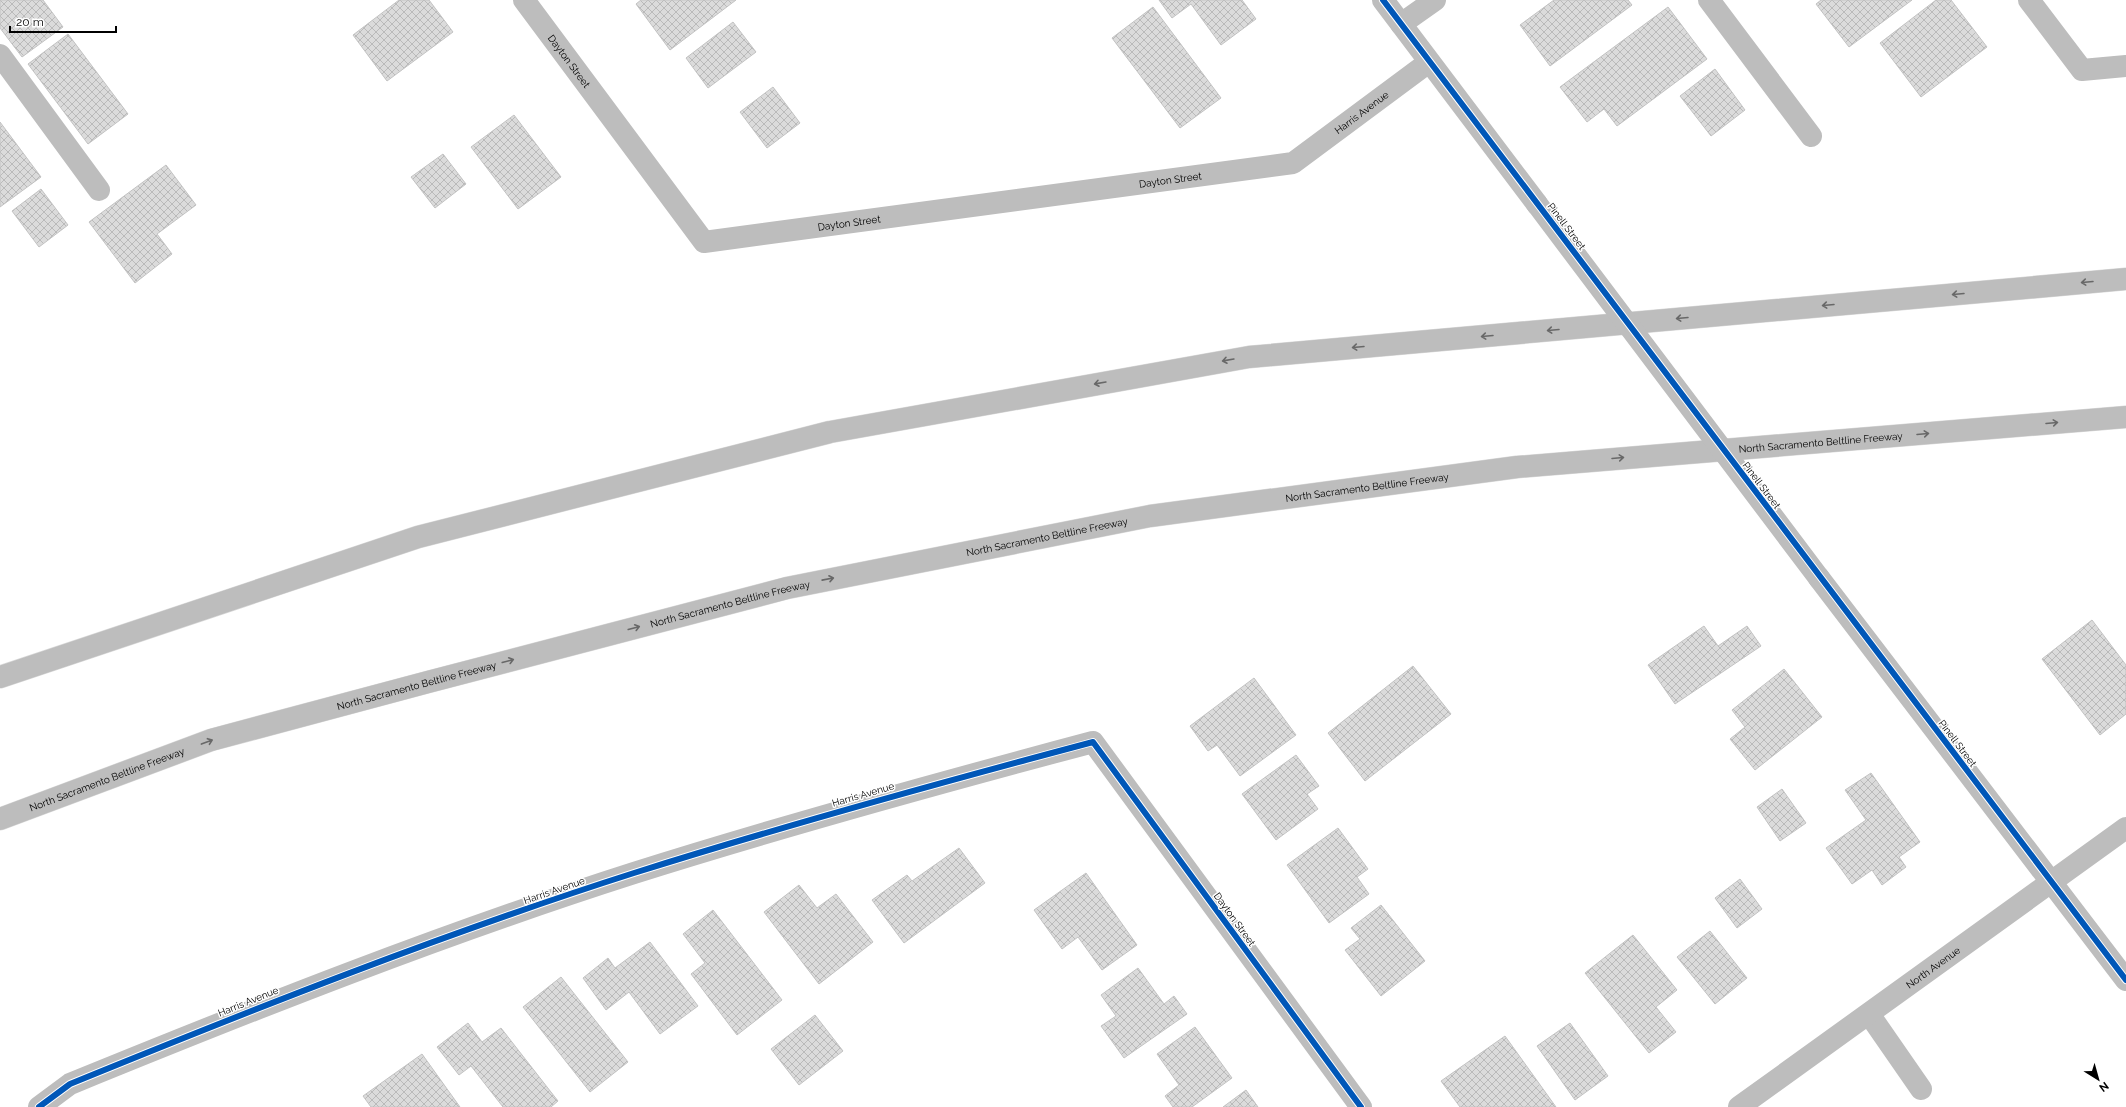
<svg xmlns="http://www.w3.org/2000/svg" width="2126" height="1107" viewBox="0 0 2126 1107" font-family="Raleway,sans-serif">
<style>
.building{fill:url(#building-cross-hatch);stroke:#c3c3c3}
.lines{fill:none;stroke-linecap:round;stroke-linejoin:round}
.highway-casing{stroke:#dbdbdb;stroke-width:23}
.minor{stroke:#bdbdbd;stroke-width:22}
.highway{stroke:#bdbdbd;stroke-width:22}
.minor-bridge{stroke:#bdbdbd;stroke-width:22}
.cycleway-casing{stroke:#fff;stroke-width:8}
.cycleway{stroke:#0057b8;stroke-width:6}
.oneway{stroke:#686868}
.labels{text-anchor:middle;stroke-width:3;stroke-linejoin:round;paint-order:stroke}
.street-label{font-size:10px;fill:#000;stroke:#fff}
</style>
<defs>
<pattern id="building-cross-hatch" width="8" height="8" patternUnits="userSpaceOnUse"><rect width="8" height="8" fill="#dbdbdb"/><path d="M0 0l8 8M0 8l8-8" fill="none" stroke="#bababa"/></pattern>
</defs>
<rect width="100%" height="100%" fill="#fff"/>
<!-- building -->
<g class="building">
<path d="M0,0h43l20,27 -41,30 -22,-29z"/>
<path d="M399,0h30l24,32 -66,49 -34,-46z"/>
<path d="M641,0h95l-66,50 -34,-46z"/>
<path d="M1159,0h83l14,19 -35,26 -30,-41 -19,14z"/>
<path d="M1554,0h74l4,5 -82,61 -30,-41z"/>
<path d="M1821,0h91l-63,47 -33,-43z"/>
<path d="M1936,0h15l36,47 -66,50 -41,-54z"/>
<path d="M1153,7l68,91 -41,30 -68,-90z"/>
<path d="M1668,7l39,52 -90,67 -13,-17 -17,13 -27,-35z"/>
<path d="M733,22l23,30 -48,36 -22,-30z"/>
<path d="M68,34l60,80 -40,30 -60,-80z"/>
<path d="M1715,69l30,41 -34,26 -31,-40z"/>
<path d="M773,87l27,36 -33,25 -27,-36z"/>
<path d="M514,115l47,62 -43,32 -47,-62z"/>
<path d="M0,122l41,55 -41,30z"/>
<path d="M443,154l23,30 -31,24 -24,-31z"/>
<path d="M166,165l30,40 -39,29 15,20 -37,29 -46,-61z"/>
<path d="M41,189l27,36 -29,22 -27,-36z"/>
<path d="M2092,620l34,45v49l-26,21 -58,-76z"/>
<path d="M1704,626l14,20 29,-20 14,20 -86,58 -27,-39z"/>
<path d="M1413,666l38,48 -86,67 -37,-48z"/>
<path d="M1784,669l38,48 -67,53 -25,-31 15,-12 -13,-17z"/>
<path d="M1254,678l42,57 -56,41 -23,-31 -9,6 -18,-25z"/>
<path d="M1296,755l23,31 -12,8 11,15 -42,31 -34,-46z"/>
<path d="M1871,773l49,69 -21,15 7,10 -24,18 -10,-15 -20,14 -26,-36 40,-28 -21,-30z"/>
<path d="M1782,789l24,34 -26,18 -23,-34z"/>
<path d="M1338,828l30,41 -11,8 12,17 -40,29 -42,-58z"/>
<path d="M959,848l26,35 -81,60 -32,-43 35,-25 5,6z"/>
<path d="M1086,873l51,72 -35,25 -24,-33 -16,12 -28,-39z"/>
<path d="M1740,879l22,30 -25,19 -22,-30z"/>
<path d="M799,885l18,23 19,-14 37,48 -54,42 -55,-72z"/>
<path d="M1381,905l44,56 -44,35 -36,-46 15,-11 -9,-11z"/>
<path d="M713,910l69,90 -45,35 -46,-61 14,-11 -22,-29z"/>
<path d="M1710,931l37,47 -32,26 -38,-47z"/>
<path d="M1633,935l44,55 -21,17 20,25 -27,21 -64,-80z"/>
<path d="M650,942l48,64 -38,28 -31,-42 -23,18 -23,-32 25,-20 7,10z"/>
<path d="M1138,968l26,36 10,-8 13,18 -63,44 -23,-32 15,-10 -15,-21z"/>
<path d="M561,977l67,85 -38,30 -67,-85z"/>
<path d="M815,1015l28,36 -44,34 -28,-36z"/>
<path d="M468,1023l14,19 19,-14 57,73 -7,6h-48l-32,-41 -12,9 -22,-28z"/>
<path d="M1570,1023l38,53 -33,24 -38,-54z"/>
<path d="M1195,1027l37,51 -40,29h-19l-8,-11 14,-11 -22,-31z"/>
<path d="M1505,1036l51,71h-96l-19,-26z"/>
<path d="M422,1054l38,53h-89l-8,-11z"/>
<path d="M1246,1090l12,17h-35z"/>
</g>
<g class="lines">
<!-- highway casing -->
<g class="highway-casing">
<g id="highway">
<path d="M0,677l418,-140 412,-105 419,-75 877,-78"/>
<path id="s3" d="M0,819l211,-79 217,-58 359,-94 363,-72 367,-49 609,-50"/>
</g>
</g>
<!-- minor -->
<g class="minor">
<path id="s1" d="M524,0l180,242 589,-79 136,-101"/>
<path d="M1383,0l154,204"/>
<path d="M1709,0l102,136"/>
<path d="M2029,0l53,70 44,-4"/>
<path d="M1401,24l34,-24"/>
<path d="M0,55l99,135"/>
<path d="M1819,578l307,402"/>
<path d="M1869,1014l52,75"/>
<path d="M39,1107l31,-23c186,-76 373,-150 564,-211 152,-48 305,-90 459,-131l268,365"/>
<path id="s2" d="M1739,1107l387,-279"/>
</g>
<!-- highway -->
<use href="#highway" class="highway"/>
<!-- minor-bridge -->
<path class="minor-bridge" d="M1537,204l282,374"/>
<!-- cycleway casing -->
<g class="cycleway-casing">
<g id="cycleway">
<path d="M1383,0l743,980"/>
<path d="M39,1107l31,-23c186,-76 373,-150 564,-211 152,-48 305,-90 459,-131l268,365"/>
</g>
</g>
<!-- cycleway -->
<use href="#cycleway" class="cycleway"/>
</g>
<!-- one-way arrows -->
<defs><path id="oneway-shaft" d="M-6 0H5M1.5-3L5.5 0L1.5 3" fill="none" stroke-width="1.6" stroke-linecap="round" stroke-linejoin="round"/></defs>
<g class="oneway">
<use href="#oneway-shaft" transform="translate(2087 282) rotate(175)"/>
<use href="#oneway-shaft" transform="translate(1958 294) rotate(175)"/>
<use href="#oneway-shaft" transform="translate(1828 305) rotate(175)"/>
<use href="#oneway-shaft" transform="translate(1682 318) rotate(175)"/>
<use href="#oneway-shaft" transform="translate(1553 330) rotate(175)"/>
<use href="#oneway-shaft" transform="translate(1487 336) rotate(175)"/>
<use href="#oneway-shaft" transform="translate(1358 347) rotate(175)"/>
<use href="#oneway-shaft" transform="translate(1228 360) rotate(170)"/>
<use href="#oneway-shaft" transform="translate(1100 383) rotate(170)"/>
<use href="#oneway-shaft" transform="translate(2052 423) rotate(-5)"/>
<use href="#oneway-shaft" transform="translate(1923 434) rotate(-5)"/>
<use href="#oneway-shaft" transform="translate(1618 458) rotate(-5)"/>
<use href="#oneway-shaft" transform="translate(828 579) rotate(-11)"/>
<use href="#oneway-shaft" transform="translate(634 628) rotate(-15)"/>
<use href="#oneway-shaft" transform="translate(508 661) rotate(-15)"/>
<use href="#oneway-shaft" transform="translate(207 742) rotate(-20)"/>
</g>
<g class="labels">
<!-- street labels -->
<g class="street-label">
<text dy="4" stroke="none"><textPath href="#s1" startOffset="76">Dayton Street</textPath></text>
<text dy="4" stroke="none"><textPath href="#s1" startOffset="981">Harris Avenue</textPath></text>
<text dy="4" stroke="none"><textPath href="#s1" startOffset="772">Dayton Street</textPath></text>
<text dy="4" stroke="none"><textPath href="#s1" startOffset="448">Dayton Street</textPath></text>
<text transform="translate(1567 226) rotate(53)" y="4">Pinell Street</text>
<text dy="4" stroke="none"><textPath href="#s3" startOffset="1866">North Sacramento Beltline Freeway</textPath></text>
<text transform="translate(1762 485) rotate(53)" y="4">Pinell Street</text>
<text dy="4" stroke="none"><textPath href="#s3" startOffset="1410">North Sacramento Beltline Freeway</textPath></text>
<text dy="4" stroke="none"><textPath href="#s3" startOffset="1086">North Sacramento Beltline Freeway</textPath></text>
<text dy="4" stroke="none"><textPath href="#s3" startOffset="762">North Sacramento Beltline Freeway</textPath></text>
<text dy="4" stroke="none"><textPath href="#s3" startOffset="438">North Sacramento Beltline Freeway</textPath></text>
<text transform="translate(1958 743) rotate(53)" y="4">Pinell Street</text>
<text dy="4" stroke="none"><textPath href="#s3" startOffset="114">North Sacramento Beltline Freeway</textPath></text>
<text transform="translate(863 794) rotate(-16)" y="4">Harris Avenue</text>
<text transform="translate(554 890) rotate(-19)" y="4">Harris Avenue</text>
<text transform="translate(1235 919) rotate(54)" y="4">Dayton Street</text>
<text dy="4" stroke="none"><textPath href="#s2" startOffset="239">North Avenue</textPath></text>
<text transform="translate(248 1001) rotate(-22)" y="4">Harris Avenue</text>
</g>
</g>
<!-- north arrow -->
<g transform="translate(2098 1079) rotate(143)" stroke="#ffffff" stroke-width="3" paint-order="stroke">
<path d="M0-3L7 15L0 10L-7 15Z" fill="#000000"/>
<text y="-6" font-size="11" font-weight="bold" text-anchor="middle" fill="#000000">N</text>
</g>
<!-- scale -->
<path d="M10 26v6h106v-6" fill="none" stroke="#000000" stroke-width="2"/>
<text x="16" y="26" font-size="12" fill="#000000" stroke="#ffffff" stroke-width="3" paint-order="stroke">20 m</text>
</svg>
